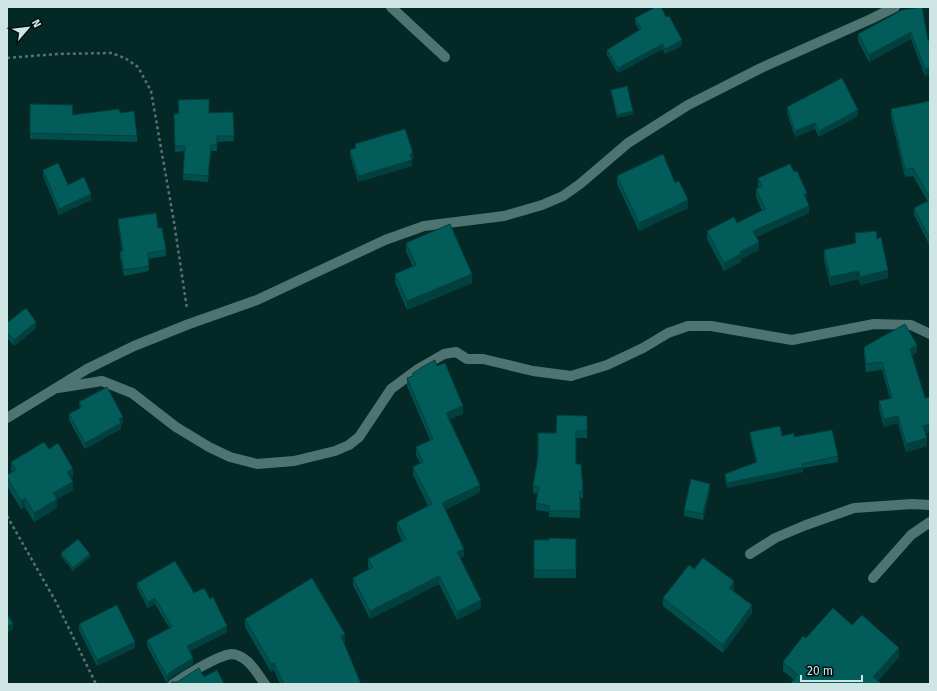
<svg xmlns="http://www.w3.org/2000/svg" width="937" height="691" viewBox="0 0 937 691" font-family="'Fira Sans',sans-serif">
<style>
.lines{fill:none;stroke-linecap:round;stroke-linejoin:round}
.path{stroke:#547371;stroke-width:2.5;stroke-dasharray:3 3;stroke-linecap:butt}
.minor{stroke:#4f7371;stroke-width:10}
.wall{fill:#014f4d}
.shaded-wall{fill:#01403f}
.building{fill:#015c5a;stroke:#01403f}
</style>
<rect width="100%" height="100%" fill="#042826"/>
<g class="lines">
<!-- path -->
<g class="path">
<path d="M7,58l50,-4 54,-1 14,5 13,9 13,24 23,131 13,87"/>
<path d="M7,516l49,86 40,82"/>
</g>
<!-- minor -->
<g class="minor">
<path d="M391,7l54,50"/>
<path d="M58,388l44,-7 30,12 44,34 33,20 21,10 27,7 37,-3 41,-10 14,-6 10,-8 32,-48 27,-20 26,-15 12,-2 11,7h16l50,12 38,5 36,-11 36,-17 25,-15 20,-7h23l81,14 82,-16 37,1 19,9"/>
<path d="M7,418l80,-49 47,-23 55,-22 68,-24 128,-60 39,-14 80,-10 38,-11 21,-9 17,-12 48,-41 60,-38 73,-37 110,-49 24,-12"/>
<path d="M750,554l25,-16 31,-13 48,-17 58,-4 18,1"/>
<path d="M873,578l38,-43 19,-13"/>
<path d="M173,684c13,-9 44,-28 58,-30 3,0 9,2 12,4 10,6 15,17 22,26"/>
</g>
</g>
<!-- wall -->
<g class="wall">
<path d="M902,10l26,31 2,-1v34l-5,2 -14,-37 -42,23 -11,-21v-7z"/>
<path d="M635,18l47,28 -17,8 -2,-5 -45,24 -11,-18v-5l32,-20 -4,-7z"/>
<path d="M611,90l22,24 -16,4 -6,-25z"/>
<path d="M930,101v145l-16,-31v-7l14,-6 -15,-26 -8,1 -14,-60v-8z"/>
<path d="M30,104l43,11 64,21v6l-107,-3z"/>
<path d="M787,107l71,9 -39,21 -4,-8 -20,8 -8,-24z"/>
<path d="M233,112l1,29 -17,1v9h-6l-3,31 -25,-2 2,-29 -10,1 -1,-38z"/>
<path d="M355,144l58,15h-1v7l-54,16 -8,-27v-5l5,-2z"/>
<path d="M43,170l25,15 23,15 -32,15 -16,-39z"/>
<path d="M617,176l58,7 13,25 -49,23 -22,-47z"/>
<path d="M758,178l49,22 2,13 -53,24 3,13 -18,9v3l-17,9 -17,-32v-8l30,-8 25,-12 -6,-14v-8l3,-1 -1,-2z"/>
<path d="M118,219l48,31v6l-18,3 1,12 -25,5 -4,-19v-6h2l-4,-26z"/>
<path d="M855,233l22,6 11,39 -28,7 -1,-6 -29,7 -6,-27v-9l32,-7z"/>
<path d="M406,243l66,40 -65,27 -12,-28v-8l18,-7 -7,-15z"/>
<path d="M7,323l29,5 -22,18 -7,-8z"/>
<path d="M864,347l53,5 -5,4 13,42 5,-1v35l-5,1 2,13 -21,6 -8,-29 -14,4 -5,-18v-8l11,-3 -8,-28 -16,2 -2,-18z"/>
<path d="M437,366l26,48 -14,5 31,73 -35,18 19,46 -4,2 21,50 -24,12 -18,-36 -69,35 -17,-34v-7l16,-9 -1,-2v-8l34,-18 -5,-11v-8l31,-16 -15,-31v-8l7,-4 -4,-8v-8l14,-7 -23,-54v-8l5,-2v-2z"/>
<path d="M79,402l44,21 -2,1v5l-36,20 -16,-29v-6l11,-5z"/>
<path d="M587,416v22h-11v26l7,27v7h-3v20l-31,-1v-5l-13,-2v-7l2,-9 -5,-1v-7z"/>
<path d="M750,432l32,4 12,1 44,19v6l-35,6v4l-76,16 -2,-9v-5l31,-12 -6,-25z"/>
<path d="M49,449l24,28 -2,1 2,12 -16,9v9l-23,14 -9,-15 -4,2 -14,-23v-11l5,-3 -1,-2v-8z"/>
<path d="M710,489l-7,31 -19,-4v-6z"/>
<path d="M576,539v39h-42v-38z"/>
<path d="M61,553l29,4 -17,14 -12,-15z"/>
<path d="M694,569l40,20 -1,2 19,22 -29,40 -60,-47v-8z"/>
<path d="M137,583l57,10 33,39 -37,19 3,13 -24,15 -2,4 -20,-37v-6l23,-11 -15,-25 -7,4 -11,-20z"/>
<path d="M245,619l100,23 -1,1 17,41h-81l-6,-14 -3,2 -26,-45z"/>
<path d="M79,624l56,24 -38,18 -18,-36z"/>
<path d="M852,625l47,32 -21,24 -84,-1 -11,-9v-9l23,-24z"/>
</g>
<!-- shaded-wall -->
<g class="shaded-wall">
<path d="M911,32v7l-42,23v-7z"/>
<path d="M682,40v6l-17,8v-5z"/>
<path d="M663,44v5l-45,24v-5z"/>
<path d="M930,67v7l-5,2v-7z"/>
<path d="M858,110v6l-39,21v-6z"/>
<path d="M633,111v3l-16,4v-3z"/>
<path d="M815,123v6l-20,8v-6z"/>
<path d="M413,153v6h-3v-5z"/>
<path d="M412,160v6l-54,16v-6z"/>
<path d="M807,193v7l-3,-6z"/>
<path d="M91,194v6l-32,15v-6z"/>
<path d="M688,200v8l-49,23v-8z"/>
<path d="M809,206v7l-56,26v-8z"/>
<path d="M759,242v8l-18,9v3l-17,9v-8l16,-11z"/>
<path d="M888,270v8l-28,7v-8z"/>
<path d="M859,271v8l-29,7v-9z"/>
<path d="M472,274v9l-65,27v-9z"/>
<path d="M36,322v6l-22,18v-6z"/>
<path d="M917,345v7l-7,5v-8z"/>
<path d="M463,406v8l-17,7v-8z"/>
<path d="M898,416v7l-14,4v-8z"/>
<path d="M123,417v6l-2,1v5l-36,20v-6z"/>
<path d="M930,424v8l-7,2v-8z"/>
<path d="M927,438v8l-21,6v-8z"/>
<path d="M803,467v5l-76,16v-5z"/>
<path d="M73,469v8l-6,3v-8z"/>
<path d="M73,482v8l-16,9v9l-23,14v-9l19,-20z"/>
<path d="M710,484v5l-7,31v-6z"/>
<path d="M480,485v7l-38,19v-8z"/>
<path d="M25,498v9l-4,2v-8z"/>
<path d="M464,549v7l-7,4v-8z"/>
<path d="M90,554v3l-17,14v-3z"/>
<path d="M439,576v8l-69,35v-8z"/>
<path d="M734,581v8l-5,7v-8z"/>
<path d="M155,598v6l-7,4v-6z"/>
<path d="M481,600v8l-24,12v-8z"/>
<path d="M752,605v8l-29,40v-8z"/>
<path d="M13,623v6l-6,4v-6z"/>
<path d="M227,626v6l-40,20v-6z"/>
<path d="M345,634v8l-4,2v-8z"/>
<path d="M135,642v6l-38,18v-6z"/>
<path d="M899,648v9l-24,27 -2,-7z"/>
<path d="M193,658v6l-24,15 -2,4v-6l2,-4z"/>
<path d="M274,663v7l-3,2v-8z"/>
</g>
<!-- building -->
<g class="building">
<path d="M656,7h5l5,10 3,-1 13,24 -17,9 -2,-5 -45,24 -11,-18 34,-21 -6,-11z"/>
<path d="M922,7l6,34 2,-1v27l-5,2 -14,-37 -42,23 -11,-21 44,-24z"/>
<path d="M842,78l16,32 -39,21 -4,-8 -20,8 -8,-24z"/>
<path d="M627,86l6,25 -16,4 -6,-25z"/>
<path d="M209,99v14l24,-1 1,24h-17v9h-6l-3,31 -25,-2 2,-28h-10l-1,-32h5l-1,-14z"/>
<path d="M930,101v97l-17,-30 -8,2 -14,-61z"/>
<path d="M30,104l43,1 -1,10 47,-6 1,4 14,-2 3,25 -107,-3z"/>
<path d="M405,129l8,24 -3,1 2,6 -54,16 -8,-26 6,-2 -1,-4z"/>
<path d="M663,154l12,29 4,-2 9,19 -49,23 -22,-47z"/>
<path d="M58,163l10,22 16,-8 7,17 -32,15 -16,-39z"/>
<path d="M790,164l4,8 3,-1 10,22 -3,1 5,12 -56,25 6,11 -19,10 1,2 -17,9 -17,-32 27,-14 3,6 28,-14 -9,-20 6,-3 -4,-8z"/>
<path d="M930,200v39l-16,-31z"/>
<path d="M156,213l2,15h4l4,22 -18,3 1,13 -25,4 -4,-19h3l-5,-32z"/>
<path d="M450,224l22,50 -65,27 -12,-27 21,-9 -10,-22z"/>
<path d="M876,231l1,8 4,-2 7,33 -28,7 -1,-6 -29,6 -6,-27 32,-7 -1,-10z"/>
<path d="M26,308l10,14 -22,18 -7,-8v-9z"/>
<path d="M905,324l12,21 -7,4 15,49 5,-1v27l-7,2 4,12 -21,6 -8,-28 -14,3 -5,-18 13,-3 -10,-36 -16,2 -2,-17z"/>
<path d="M435,360l2,6 8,-3 18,43 -17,7 34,72 -38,18 22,46 -7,3 24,48 -24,12 -18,-36 -69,35 -17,-33 20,-11 -5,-8 38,-20 -9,-17 35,-18 -19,-37 10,-5 -7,-15 17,-8 -26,-61 6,-2 -1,-2 10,-7z"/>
<path d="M107,387l16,30 -4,2 2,4 -36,20 -16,-29 13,-7 -3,-5z"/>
<path d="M557,415l30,1v15h-11v33h5l2,27h-3v20h-31v-5l-13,-3 3,-16 -6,-1 5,-30v-23h18z"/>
<path d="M780,426l2,10 12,-3v4l38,-7 6,26 -36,8 1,3 -76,16 -2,-9 32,-12 -7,-30z"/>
<path d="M44,442l5,7 9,-6 15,26 -6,3 6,10 -20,11 4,6 -23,14 -9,-15 -4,3 -14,-24v-2l9,-5 -5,-8z"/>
<path d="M691,479l19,5 -7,30 -19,-4z"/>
<path d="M549,538l27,1v31h-42v-30h15z"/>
<path d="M78,539l12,15 -17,14 -12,-15z"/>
<path d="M703,558l31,23 -5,7 23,17 -29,40 -60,-47 26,-33 5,4z"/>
<path d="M175,561l19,32 10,-5 6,11 3,-2 14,29 -40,20 6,12 -24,15 -2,4 -20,-37 25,-13 -17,-29 -7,4 -11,-19z"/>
<path d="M312,578l33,56 -4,2 20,48h-77l-10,-21 -3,1 -26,-45z"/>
<path d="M117,605l18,37 -38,18 -18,-36z"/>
<path d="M833,608l19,17 10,-10 37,33 -26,29 9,7h-92l8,-9 -15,-13 20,-26 3,2z"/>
<path d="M7,615l6,8 -6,4z"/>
<path d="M199,668l5,9 13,-7 7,14h-52l-1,-2h6z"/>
</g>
<!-- border -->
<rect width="937" height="691" fill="none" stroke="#cee5e3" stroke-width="16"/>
<!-- north arrow -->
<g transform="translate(28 28) rotate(62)" stroke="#000e0e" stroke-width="3" paint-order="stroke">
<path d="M0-3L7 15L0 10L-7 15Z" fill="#cee5e3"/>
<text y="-6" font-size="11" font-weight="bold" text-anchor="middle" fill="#cee5e3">N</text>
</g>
<!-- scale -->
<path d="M801 675v6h61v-6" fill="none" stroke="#cee5e3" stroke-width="2"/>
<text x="807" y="675" font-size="12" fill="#cee5e3" stroke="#000e0e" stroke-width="3" paint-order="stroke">20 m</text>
</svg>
